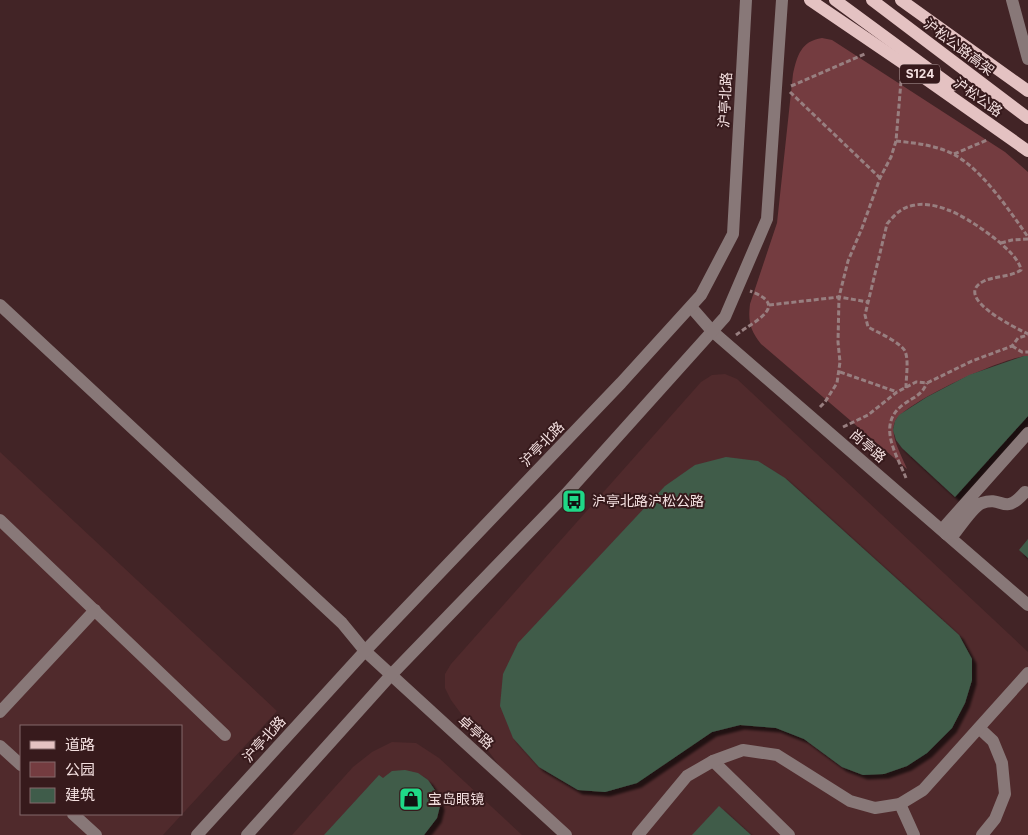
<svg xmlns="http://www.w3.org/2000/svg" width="1028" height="835" viewBox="0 0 1028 835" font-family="Inter,'Noto Sans SC',sans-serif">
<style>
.built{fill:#502a2c;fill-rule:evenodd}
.green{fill:#743c40}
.building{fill:#3f5c4a;filter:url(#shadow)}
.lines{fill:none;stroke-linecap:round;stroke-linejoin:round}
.path{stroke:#987f80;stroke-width:3;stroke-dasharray:5 2.5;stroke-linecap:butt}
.minor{stroke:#887878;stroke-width:12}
.major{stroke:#e4c2c2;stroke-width:12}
.labels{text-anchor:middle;stroke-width:4;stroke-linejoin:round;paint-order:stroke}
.shield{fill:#371a1c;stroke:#bba5a5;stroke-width:1}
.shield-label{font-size:12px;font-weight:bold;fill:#f4e0e0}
.street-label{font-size:14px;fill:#f4e0e0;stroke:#371a1c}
.poi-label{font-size:14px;fill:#f4e0e0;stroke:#371a1c;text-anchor:start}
</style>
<defs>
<filter id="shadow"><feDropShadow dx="4.5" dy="4.5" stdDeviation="1" flood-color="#0009"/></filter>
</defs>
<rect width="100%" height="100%" fill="#422426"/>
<!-- built -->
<g class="built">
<path d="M725,374l12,5 291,273v183h-463l-40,-34 -74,-101 -6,-12v-14l6,-10 250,-282 11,-7z"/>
<path d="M0,452l277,259 -114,124h-163zM21,726h160v88h-160z"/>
<path d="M392,742l24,1 23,15 83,77h-230l61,-68 19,-15z"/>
</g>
<!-- green -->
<path class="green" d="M822,38l10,2 173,112 23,20v184c-20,-1 -126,47 -133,66 -6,13 7,34 12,47l-146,-125c-11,-14 -13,-22 -11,-40l27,-81 16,-149c4,-18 8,-33 29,-36z"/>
<!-- building -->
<g class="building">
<path d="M1024,356h4v60l-73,81 -53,-49 -6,-8 -3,-10 2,-9 4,-6 28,-18 42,-22z"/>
<path d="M726,457l32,4 27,17 174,157 13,24v21l-7,23 -13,25 -25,25 -20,13 -23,8 -21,1 -21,-8 -38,-28 -28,-11 -36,-3 -28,7 -75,51 -32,9 -27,-2 -39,-23 -26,-29 -13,-32 3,-32 15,-31 147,-157 30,-21z"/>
<path d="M1028,539v19l-9,-8z"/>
<path d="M405,770l13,3 10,7 9,13 3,13 -3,12 -13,17h-100l55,-60 4,3 9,-7z"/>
<path d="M719,806l32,29h-59z"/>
</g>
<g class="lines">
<!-- path -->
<g class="path">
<path d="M791,86l74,-32"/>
<path d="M790,92l90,86"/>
<path d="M896,141c19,2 39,4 57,13 29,15 56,56 75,83"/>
<path d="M954,154l33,-14"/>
<path d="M1001,243l11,-3 16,-1"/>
<path d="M769,305l70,-8 29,5"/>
<path d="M736,335c18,-14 55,-29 14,-44"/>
<path d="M1012,346l10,6h6"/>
<path d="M840,372l57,20"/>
<path d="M906,388c0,-11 3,-28 -1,-37 -5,-9 -28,-19 -37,-24l-3,-12 22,-91c8,-10 15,-17 28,-19 11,-2 23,1 33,5 18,6 71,41 73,60 -10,7 -26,6 -37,11 -33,16 32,47 44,53"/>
<path d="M820,407l5,-5 12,-19 3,-21 -2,-20 1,-45 9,-36 14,-33 18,-50 11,-21 5,-16 5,-60"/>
<path d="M843,427l25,-12 29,-23 19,-10 11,1 45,-22 40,-15 6,-8 10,-3"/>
<path d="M906,478c-10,-25 -30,-54 -2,-74 11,-8 17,-8 23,-21"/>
</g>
<!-- minor -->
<g class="minor">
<path d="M1012,0l16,59"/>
<path d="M0,305l342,318 23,28 201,184"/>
<path d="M691,307l21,24 316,274"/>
<path d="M1025,492c-22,25 -21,3 -43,11 -8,3 -21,22 -27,30l-9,1v-9l82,-92"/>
<path d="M0,520l225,215"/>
<path d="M0,712l95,-102"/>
<path d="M979,728l14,13 9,22 3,31 -10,25 -13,16"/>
<path d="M0,746l21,19"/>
<path d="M713,761l76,74"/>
<path d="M900,804l14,31"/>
<path d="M73,814l23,21"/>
<path d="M197,835l168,-184 256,-268 80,-88 32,-61 13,-234"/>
<path d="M247,835l144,-160 175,-181 159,-177 42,-98 15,-219"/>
<path d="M638,835l49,-59 26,-15 30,-11 34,5 73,46 25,7 25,-4 23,-14 105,-117"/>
</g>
<!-- major -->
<g class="major">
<path d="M810,0l103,70 115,81"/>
<path d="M835,0l117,86"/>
<path d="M872,0l156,118"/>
<path d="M901,0l127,91"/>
</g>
</g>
<!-- icons -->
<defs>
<g id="bus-square" transform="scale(1.25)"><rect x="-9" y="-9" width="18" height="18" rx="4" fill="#1fd887" stroke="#371a1c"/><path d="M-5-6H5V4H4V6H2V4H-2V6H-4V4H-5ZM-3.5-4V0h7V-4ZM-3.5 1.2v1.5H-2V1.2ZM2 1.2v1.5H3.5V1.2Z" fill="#111"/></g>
<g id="shop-square" transform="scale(1.25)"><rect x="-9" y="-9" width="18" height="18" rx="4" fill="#1fd887" stroke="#371a1c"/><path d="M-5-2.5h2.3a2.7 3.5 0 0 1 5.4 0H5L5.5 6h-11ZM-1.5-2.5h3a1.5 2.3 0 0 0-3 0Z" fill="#111"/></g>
</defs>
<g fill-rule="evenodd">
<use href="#bus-square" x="574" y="501"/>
<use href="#shop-square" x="411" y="799"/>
</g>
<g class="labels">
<!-- shield labels -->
<rect class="shield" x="900" y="64.5" width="40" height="19" rx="4"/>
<g class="shield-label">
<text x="920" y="78">S124</text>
</g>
<!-- street labels -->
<g class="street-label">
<text transform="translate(959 47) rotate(37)" y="5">沪松公路高架</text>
<text transform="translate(978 97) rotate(35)" y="5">沪松公路</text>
<text transform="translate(725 100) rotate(-87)" y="5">沪亭北路</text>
<text transform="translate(542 444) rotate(-46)" y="5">沪亭北路</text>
<text transform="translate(868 446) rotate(41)" y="5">尚亭路</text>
<text transform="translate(476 732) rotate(42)" y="5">卓亭路</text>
<text transform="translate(264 739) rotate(-48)" y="5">沪亭北路</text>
</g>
<!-- poi labels -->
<g class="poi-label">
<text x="592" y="506">沪亭北路沪松公路</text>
<text x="428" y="804">宝岛眼镜</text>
</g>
</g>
<!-- legend -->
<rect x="20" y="725" width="162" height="90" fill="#371a1c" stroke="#83696a"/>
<rect x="30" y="741" width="25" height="8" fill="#e4c2c2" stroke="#83696a"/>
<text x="65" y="750" font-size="15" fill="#f4e0e0">道路</text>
<rect x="30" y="762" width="25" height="15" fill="#743c40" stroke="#83696a"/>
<text x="65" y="775" font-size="15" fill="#f4e0e0">公园</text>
<rect x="30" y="788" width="25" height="15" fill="#3f5c4a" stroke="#83696a"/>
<text x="65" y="800" font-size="15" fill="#f4e0e0">建筑</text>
</svg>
